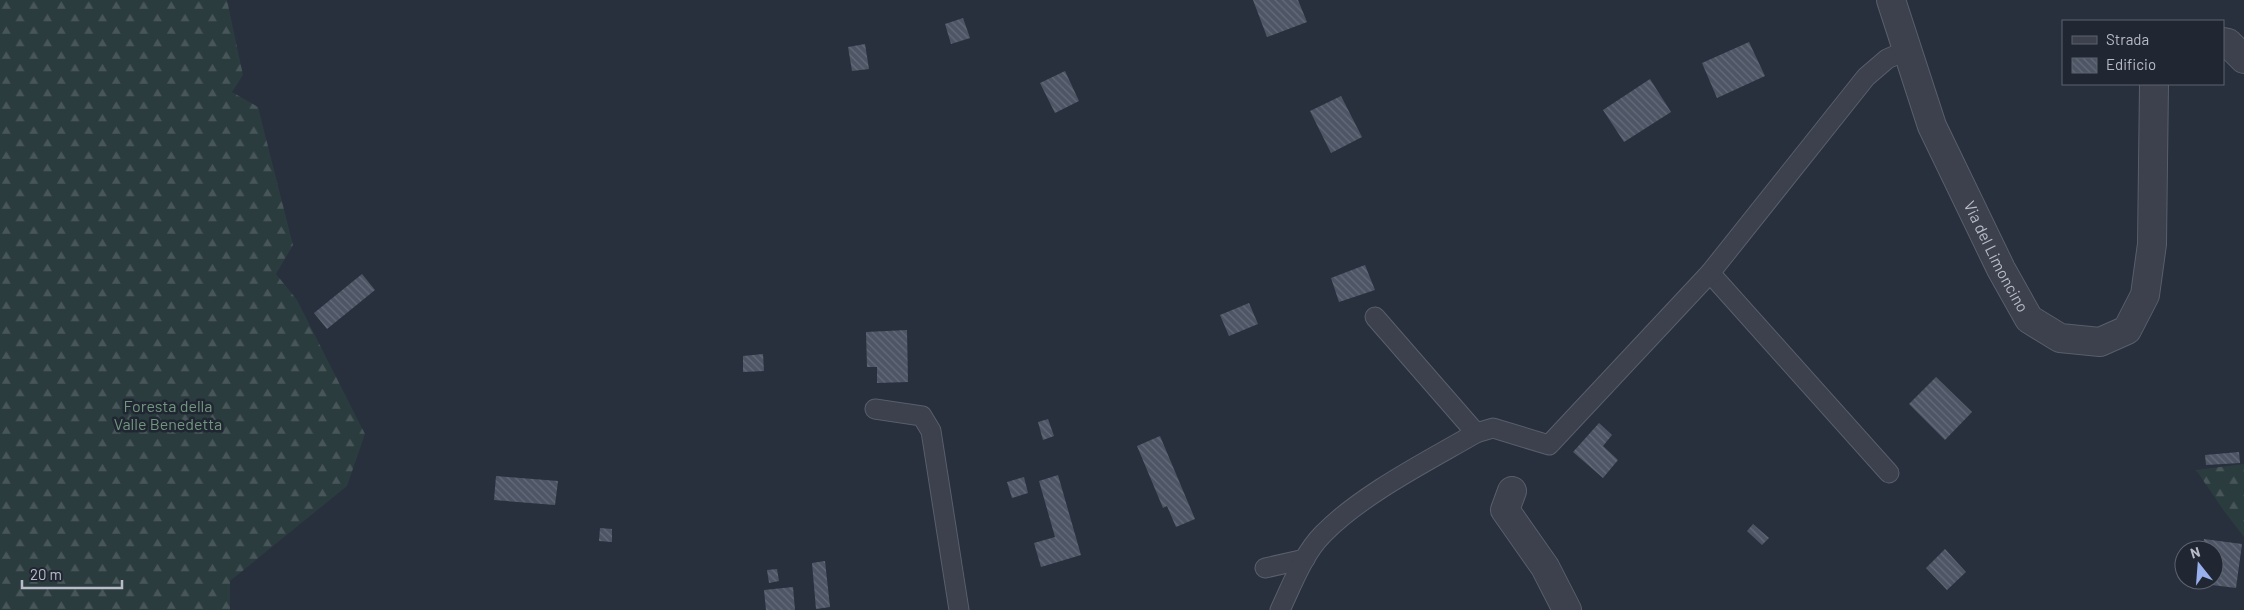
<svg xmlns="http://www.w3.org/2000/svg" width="2244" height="610" viewBox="0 0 2244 610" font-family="Barlow,sans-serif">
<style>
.forest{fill:url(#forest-firs)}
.building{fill:url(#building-back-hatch)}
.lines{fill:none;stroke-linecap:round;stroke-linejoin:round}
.service-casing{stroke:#595f6b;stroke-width:21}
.minor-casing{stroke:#595f6b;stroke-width:30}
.service{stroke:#3c414d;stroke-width:19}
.minor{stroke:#3c414d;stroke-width:28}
.labels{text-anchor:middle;stroke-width:5;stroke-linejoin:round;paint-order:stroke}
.street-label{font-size:16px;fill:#b8bcc8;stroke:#202632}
.park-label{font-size:16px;fill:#72967e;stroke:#202632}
</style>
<defs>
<pattern id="forest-firs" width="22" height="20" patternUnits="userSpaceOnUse" patternTransform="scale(1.25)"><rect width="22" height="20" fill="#2b3c3f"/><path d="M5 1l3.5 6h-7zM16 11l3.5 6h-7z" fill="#485659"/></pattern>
<pattern id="building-back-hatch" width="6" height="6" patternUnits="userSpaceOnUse" patternTransform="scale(1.25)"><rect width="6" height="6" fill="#4e5565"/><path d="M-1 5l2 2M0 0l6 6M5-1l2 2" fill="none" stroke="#656c7a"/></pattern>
</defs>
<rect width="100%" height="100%" fill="#282f3d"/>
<!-- forest -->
<g class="forest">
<path d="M0,0h227l16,75 -11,17 26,15 35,138 -17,29 21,26 68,134 -18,52 -117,95v29h-230z"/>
<path d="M2244,464v73l-20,-26 -28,-41z"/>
</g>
<!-- building -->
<g class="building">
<path d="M1253,0h45l9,22 -40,15z"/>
<path d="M963,18l7,20 -19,6 -6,-20z"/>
<path d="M1749,42l16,34 -48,22 -15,-35z"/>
<path d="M865,44l4,25 -17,2 -4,-24z"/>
<path d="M1065,71l14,30 -24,12 -15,-30z"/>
<path d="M1650,79l21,33 -47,30 -21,-32z"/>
<path d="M1341,96l21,41 -31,16 -21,-42z"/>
<path d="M1365,265l10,25 -36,12 -8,-24z"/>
<path d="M362,274l13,16 -48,39 -13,-16z"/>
<path d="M1249,303l9,21 -29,12 -9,-21z"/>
<path d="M907,330l1,52 -31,1v-16h-10l-1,-35z"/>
<path d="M763,354l1,17 -21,1v-16z"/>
<path d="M1936,377l36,35 -27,28 -36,-36z"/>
<path d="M1048,419l6,17 -11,4 -5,-18z"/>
<path d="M1599,423l13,12 -9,11 15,14 -15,18 -30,-26z"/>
<path d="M1160,436l35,83 -19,8 -9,-21 -4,2 -26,-62z"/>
<path d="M2239,452l1,11 -34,2 -1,-10z"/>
<path d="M1058,475l23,80 -40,12 -7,-24 21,-6 -16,-56z"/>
<path d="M496,476l62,5 -3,24 -61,-5z"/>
<path d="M1024,477l4,16 -16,5 -5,-16z"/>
<path d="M1753,524l16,14 -7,7 -15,-14z"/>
<path d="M600,528l12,1v13l-13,-1z"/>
<path d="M2204,539l38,5 -6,44 -48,-6v-2h26v-30h-22l1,-5 10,1z"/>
<path d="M1945,549l21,23 -19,18 -21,-22z"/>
<path d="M825,561l5,46 -14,2 -4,-46z"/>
<path d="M777,569l2,12 -10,2 -2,-13z"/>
<path d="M793,587l2,23h-29l-2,-20z"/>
</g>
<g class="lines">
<!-- service casing -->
<g class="service-casing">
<g id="service">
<path d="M1710,273l179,200"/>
<path d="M1375,317l101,116"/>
<path d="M875,409l47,7 9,15 28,179"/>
<path d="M1265,568l40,-9"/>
<path d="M1280,610c12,-25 23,-56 43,-76 39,-40 105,-73 153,-101l17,-5 56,17 161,-172 156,-196 21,-18 20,-9"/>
</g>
</g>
<!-- minor casing -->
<g class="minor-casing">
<g id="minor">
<path id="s1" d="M1891,0l41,126 69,143 28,50 31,19 40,4 27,-12 18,-35 7,-51 2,-160"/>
<path d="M2223,42l5,1 16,16"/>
<path d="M1512,491l-7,19 40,57 22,43"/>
</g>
</g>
<!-- service -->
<use href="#service" class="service"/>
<!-- minor -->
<use href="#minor" class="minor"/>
</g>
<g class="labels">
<!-- street labels -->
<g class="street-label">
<text dy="6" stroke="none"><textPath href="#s1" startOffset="278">Via del Limoncino</textPath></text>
</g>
<!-- park labels -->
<g class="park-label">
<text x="168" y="412">Foresta della<tspan x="168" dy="18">Valle Benedetta</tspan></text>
</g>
</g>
<!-- legend -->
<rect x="2062" y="20" width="162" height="65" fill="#202632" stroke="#5d626e"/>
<rect x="2072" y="36" width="25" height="8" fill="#3c414d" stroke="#5d626e"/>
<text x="2106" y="45" font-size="15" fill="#b8bcc8">Strada</text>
<rect x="2072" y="58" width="25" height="15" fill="url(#building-back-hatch)" stroke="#5d626e"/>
<text x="2106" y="70" font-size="15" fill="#b8bcc8">Edificio</text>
<!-- north arrow -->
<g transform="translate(2199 565) rotate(343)"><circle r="24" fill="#202632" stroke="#5d626e"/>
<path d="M0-4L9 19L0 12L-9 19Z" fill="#98b0ed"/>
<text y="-8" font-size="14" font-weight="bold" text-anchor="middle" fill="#b8bcc8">N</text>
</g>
<!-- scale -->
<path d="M22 580v8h100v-8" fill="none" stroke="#b8bcc8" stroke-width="2.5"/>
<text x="30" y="580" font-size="15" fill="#b8bcc8" stroke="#202632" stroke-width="4" paint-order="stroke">20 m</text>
</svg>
